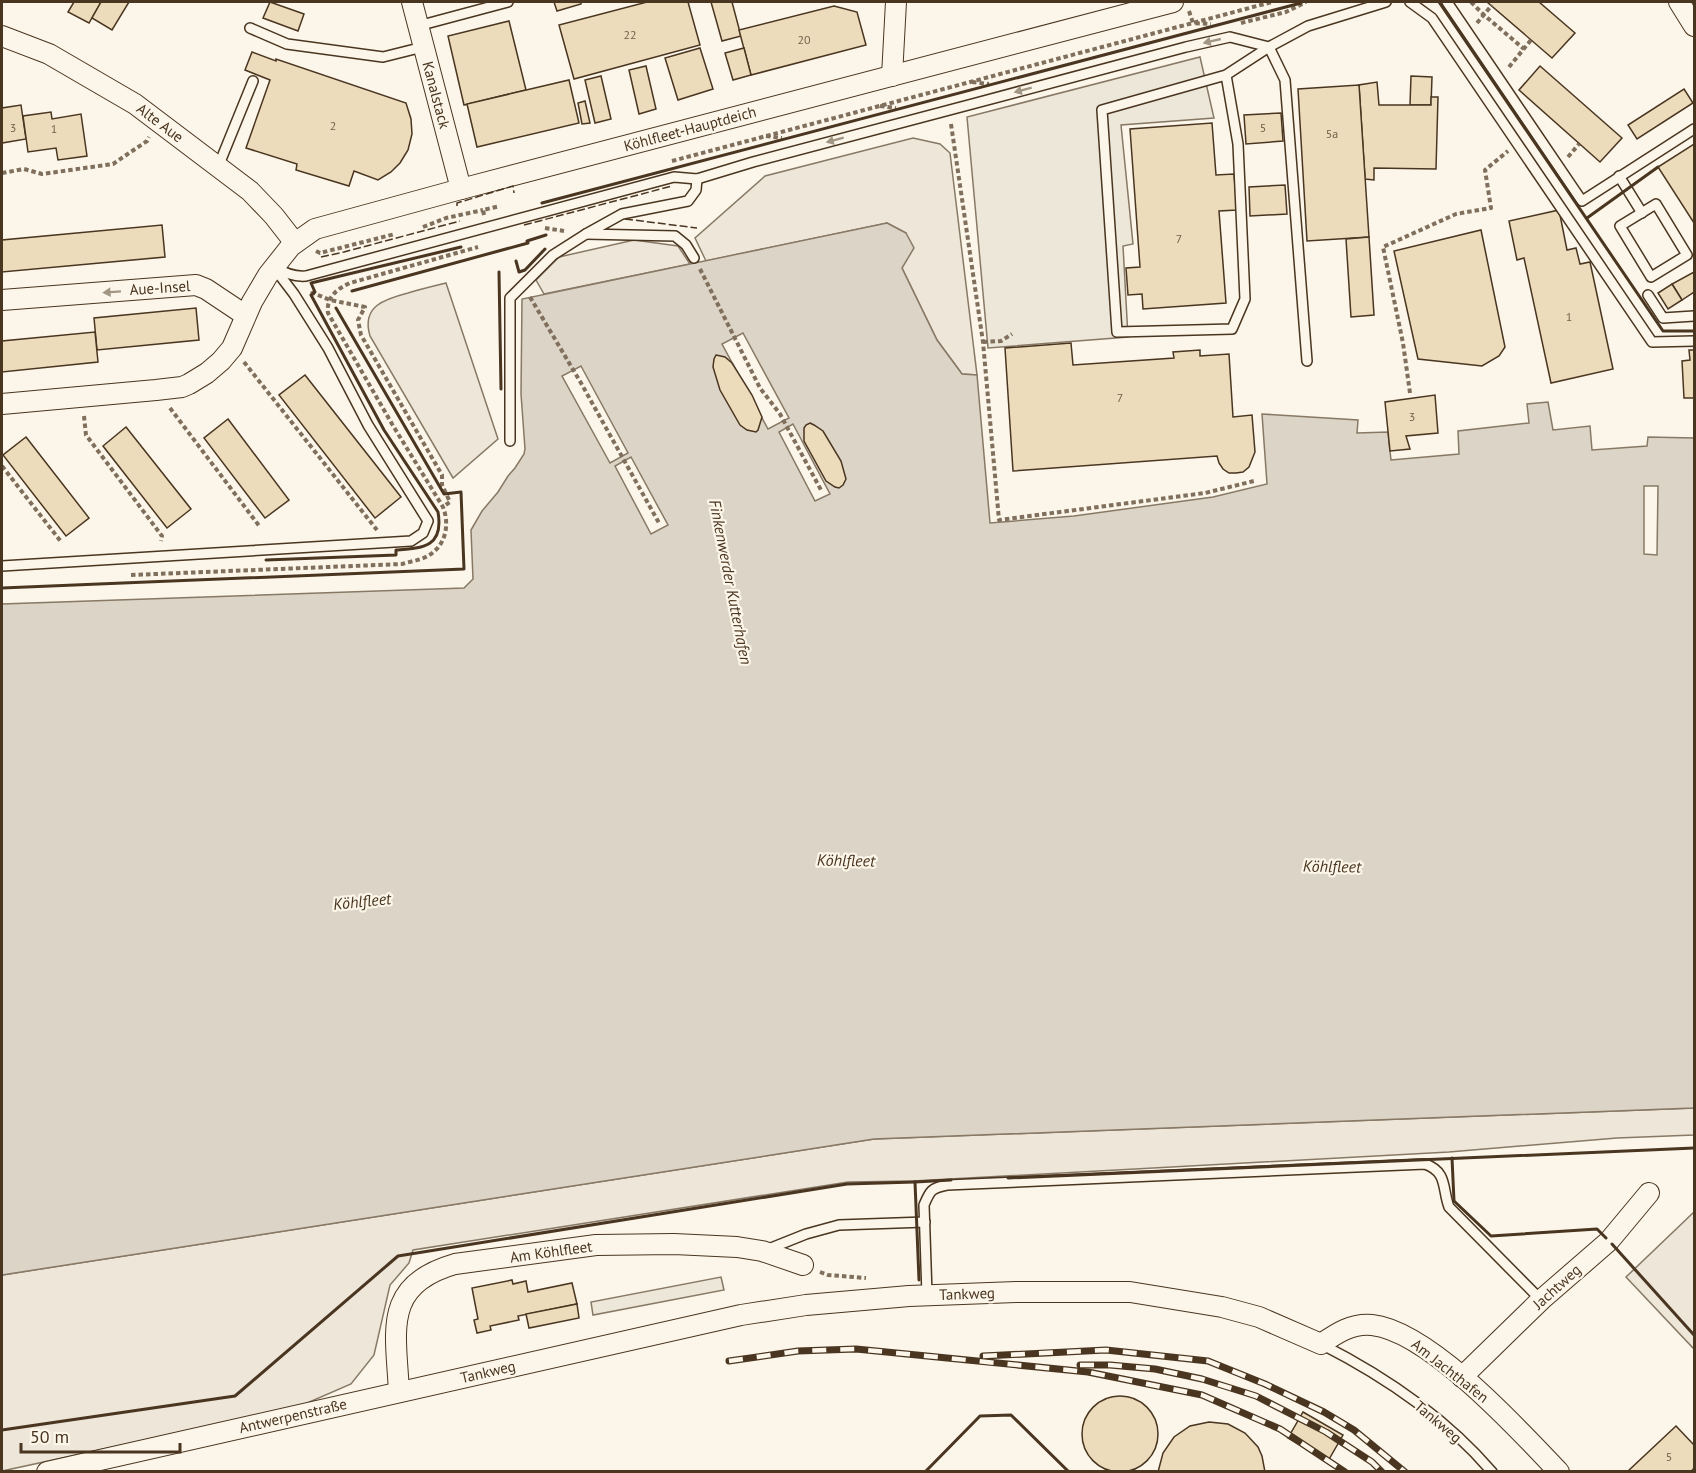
<svg xmlns="http://www.w3.org/2000/svg" width="1696" height="1473" viewBox="0 0 1696 1473" font-family="'PT Sans',sans-serif">
<style>
.green{fill:#ede6d9;stroke:#887966;stroke-width:1.5}
.parking{fill:#ede7d9;stroke:#887966;stroke-width:1.5}
.water{fill:#dcd4c6;stroke:#887966;stroke-width:1.5}
.pier{fill:#fbf6e9;stroke:#887966;stroke-width:1.5}
.building{fill:#ecdcbc;stroke:#4a3520;stroke-width:1.5}
.lines{fill:none;stroke-linecap:round;stroke-linejoin:round}
.service-casing{stroke:#4a3520;stroke-width:12}
.minor-casing{stroke:#4a3520;stroke-width:22}
.path{stroke:#7f6f5c;stroke-width:4;stroke-dasharray:4.5 3;stroke-linecap:butt}
.service{stroke:#fbf6e9;stroke-width:9}
.minor{stroke:#fbf6e9;stroke-width:20}
.rail-casing{stroke:#4a3520;stroke-width:7}
.rail{stroke:#fbf6e9;stroke-width:4.5;stroke-dasharray:14;stroke-linecap:butt}
.fence{stroke:#4a3520;stroke-width:1.5;stroke-dasharray:8 3;stroke-linecap:butt}
.wall{stroke:#4a3520;stroke-width:3}
.oneway{fill:#a29684}
.labels{text-anchor:middle;stroke-width:4.5;stroke-linejoin:round;paint-order:stroke}
.number-label{font-size:12px;fill:#725f47}
.street-label{font-size:15px;fill:#4a3520;stroke:#fbf6e9}
.water-label{font-size:16px;font-style:italic;fill:#4a3520;stroke:#fbf6e9}
</style>
<rect width="100%" height="100%" fill="#fbf6e9"/>
<!-- green -->
<g class="green">
<path d="M913,138l27,6 10,9 27,222 -15,-1 -25,-34 -35,-72 4,-35 -19,-10 -181,38 -11,-23 70,-62z"/>
<path d="M634,240l44,6 12,18 -146,30 -8,-14 23,-23z"/>
<path d="M446,283l52,156 -45,39 -83,-142c-9,-30 15,-37 38,-43 13,-4 26,-7 38,-10z"/>
<path d="M1694,1108v27l-77,3 -168,14 -536,29 -65,1 -435,68 -4,13 -19,22 -16,70 -23,29 -53,23 -296,64v-196l872,-136z"/>
<path d="M1694,1212v137l-68,-72z"/>
</g>
<!-- parking -->
<g class="parking">
<path d="M1200,57l14,61 -93,7 12,119 -10,2 5,91 -140,11 -21,-231z"/>
<path d="M721,1277l3,13 -131,25 -2,-13z"/>
</g>
<!-- water -->
<path class="water" d="M887,223l19,10 8,15 -12,20 35,72 25,34 15,1 13,148 84,-7 139,-19 54,-13 -5,-70 96,6 -1,13 31,-1 3,28 68,-6 -1,-23 71,-8 -2,-19 21,-2 5,28 37,-4 2,24 55,-4 1,-9 46,1v670l-820,31 -872,136v-671l462,-16 9,-9 -2,-49 11,-19 16,-19 10,-16 7,-8 9,-14 1,-5 -4,-55 1,-95z"/>
<!-- pier -->
<g class="pier">
<path d="M743,333l46,85 -21,11 -46,-85z"/>
<path d="M581,366l47,87 -18,10 -48,-87z"/>
<path d="M793,424l37,70 -15,7 -36,-69z"/>
<path d="M631,457l37,68 -17,9 -36,-68z"/>
<path d="M1644,486h14l-1,69 -13,-1z"/>
</g>
<!-- building -->
<g class="building">
<path d="M74,2h27l-12,21 -21,-11z"/>
<path d="M101,2h28l-17,28 -20,-12z"/>
<path d="M270,2l34,12 -6,17 -35,-13z"/>
<path d="M554,2h27v2l-24,7z"/>
<path d="M647,2h41l12,43 -126,34 -15,-54z"/>
<path d="M711,2h21l9,34 -19,5z"/>
<path d="M1487,2h52l36,31 -23,25z"/>
<path d="M834,6l23,6 9,33 -115,30 -12,-45z"/>
<path d="M509,21l17,69 -62,15 -16,-69z"/>
<path d="M700,48l13,41 -35,11 -13,-42z"/>
<path d="M744,48l7,27 -18,5 -8,-27z"/>
<path d="M252,52l24,9v-2l130,44 5,16 1,15 -4,16 -8,13 -9,9 -13,8 -24,-9 -5,15 -53,-16 1,-6 -51,-16 24,-68 -25,-10z"/>
<path d="M646,66l10,43 -17,5 -10,-44z"/>
<path d="M1540,66l82,72 -22,24 -81,-72z"/>
<path d="M601,76l10,43 -16,4 -10,-43z"/>
<path d="M1411,76l21,1 -1,28h-21z"/>
<path d="M569,80l10,43 -102,24 -10,-43z"/>
<path d="M1377,82l2,23h52v-8h7l-2,72 -62,-1v12l-9,-1 -6,-94z"/>
<path d="M1359,85l10,152 -62,4 -9,-152z"/>
<path d="M1684,89l9,14 -56,36 -9,-14z"/>
<path d="M585,101l5,22 -8,1 -4,-21z"/>
<path d="M21,105l5,34 -24,4v-35z"/>
<path d="M51,112l1,7 29,-5 6,42 -29,4 -2,-12 -28,4 -5,-36z"/>
<path d="M1281,113l2,28 -37,3 -2,-29z"/>
<path d="M1212,123l4,52 18,-1 3,36 -18,1 7,92 -83,6 -1,-15 -14,1 -2,-27 14,-1 -10,-138z"/>
<path d="M1694,144v79l-36,-56z"/>
<path d="M1285,185l2,29 -37,2 -1,-29z"/>
<path d="M1559,210l8,40 9,-2 4,16 10,-2 23,107 -62,14 -27,-125 -7,2 -8,-39z"/>
<path d="M162,225l3,32 -163,15v-32z"/>
<path d="M1481,230l24,117 -6,9 -17,10 -64,-7 -24,-108z"/>
<path d="M1369,237l5,78 -23,2 -5,-78z"/>
<path d="M1694,272v20l-12,8 -10,-16z"/>
<path d="M1672,284l10,16 -14,9 -10,-16z"/>
<path d="M196,308l3,32 -102,10 -3,-32z"/>
<path d="M95,332l3,30 -96,10v-31z"/>
<path d="M1071,343l2,22 101,-7 -1,-6 27,-2v6l29,-2 4,63 19,-2 3,37 -6,15 -6,5 -7,1h-7l-6,-4 -4,-6 -2,-7 -204,15 -8,-123z"/>
<path d="M1689,350h5v48h-10l-2,-37 8,-1z"/>
<path d="M716,355l9,2 7,6 20,32 10,22 -4,13 -2,2 -9,-2 -7,-5 -20,-35 -7,-23 1,-8z"/>
<path d="M305,375l96,122 -26,21 -96,-123z"/>
<path d="M1435,395l3,38 -32,3 4,13 -20,2 -5,-49z"/>
<path d="M228,419l61,81 -24,18 -61,-80z"/>
<path d="M810,423l4,2 9,6 18,30 5,18 -3,6 -4,3 -4,-1 -9,-6 -22,-40v-13l2,-3z"/>
<path d="M126,427l65,82 -24,19 -64,-82z"/>
<path d="M26,437l63,81 -23,18 -63,-81z"/>
<path d="M512,1280l1,4 13,-3 2,11 44,-9 5,21 -59,12 1,4 -29,6 1,4 -14,3 -3,-13 4,-1 -6,-31z"/>
<path d="M577,1304l2,14 -50,10 -3,-14z"/>
<circle cx="1120" cy="1434" r="38"/>
<path d="M1303,1412l40,23 -15,26 -40,-23z"/>
<path d="M1209,1422l19,2 17,9 13,14 4,9 3,16h-107l5,-19 11,-16 16,-11z"/>
<path d="M1676,1426l18,19v23l-3,4h-64z"/>
</g>
<g class="lines">
<!-- service casing -->
<g class="service-casing">
<g id="service">
<path d="M1410,2l22,16 220,324 42,-1"/>
<path d="M1447,2l135,199 112,-72"/>
<path d="M418,26l90,-24"/>
<path d="M250,28l37,16 96,13 40,-10"/>
<path d="M1226,75l12,69 7,155 -13,30 -115,3 -15,-222 124,-35 43,-28 39,-21 78,-24"/>
<path d="M218,167l35,-86"/>
<path d="M1619,176l23,37"/>
<path d="M1656,204l31,51 -36,22 -31,-51z"/>
<path d="M694,258l-8,-13 -11,-9 -89,-2 36,-20 66,-13 8,-11 1,-11"/>
<path d="M274,267c10,6 20,10 32,9l368,-99 23,2 56,-17 223,-59 210,-56 44,-10 39,10 16,33 22,281"/>
<path d="M1648,295l15,23 31,-2"/>
<path d="M510,441v-143l43,-43 33,-21"/>
<path d="M2,566l409,-25 12,-8 5,-12 -60,-96 -40,-77 -34,-54 -19,-25"/>
<path d="M766,1250l40,-16 33,-9 86,-3"/>
<path d="M927,1295l-3,-90c6,-14 7,-17 23,-20l478,-21c23,8 17,25 24,43l92,93"/>
<path d="M1321,1344c63,32 125,74 171,128"/>
</g>
</g>
<!-- minor casing -->
<g class="minor-casing">
<g id="minor">
<path d="M412,2l49,187"/>
<path d="M1679,2l15,24"/>
<path d="M2,36l47,18 86,50 115,87 24,25 21,27"/>
<path d="M892,76l4,-74"/>
<path d="M2,300l194,-15 10,4 39,26"/>
<path d="M2,404l154,-14 26,-3 7,-3 18,-11 14,-12 11,-13 20,-46 16,-27 23,-29 24,-17 146,-40 712,-187"/>
<path d="M1462,1377l79,-77 68,-59 40,-48"/>
<path d="M399,1392c-3,-61 -17,-107 56,-128l141,-19 78,-1 63,3 25,4 41,14"/>
<path d="M47,1472l694,-157 65,-10 103,-9 107,-4h114l92,15 37,10 62,27c16,-11 31,-21 51,-19 57,6 147,105 187,147"/>
</g>
</g>
<!-- path -->
<g class="path">
<path d="M1471,2l13,13 40,34"/>
<path d="M1189,11l4,12 18,1"/>
<path d="M1241,23l45,-11 20,-10"/>
<path d="M1477,23l15,-18"/>
<path d="M1509,67l22,-27"/>
<path d="M972,82l17,2"/>
<path d="M880,106l16,2"/>
<path d="M951,124l32,218 16,178 206,-27 49,-12"/>
<path d="M766,136l16,2"/>
<path d="M1568,157l11,-13"/>
<path d="M672,161l600,-159"/>
<path d="M2,173l22,-4 18,5 71,-10 34,-23 2,-4"/>
<path d="M484,215l-1,-5 17,-4"/>
<path d="M423,227l23,-9 37,-8"/>
<path d="M545,228l19,3"/>
<path d="M316,251l4,2 75,-19"/>
<path d="M700,269l60,119 20,26 41,76"/>
<path d="M312,291l1,2 17,7 35,7 -7,13 3,15 81,140v10l8,17 -7,5"/>
<path d="M530,297l51,86 78,140"/>
<path d="M983,342l18,-1 11,-7"/>
<path d="M244,362l133,168"/>
<path d="M1410,393l-7,-50 -20,-96 73,-33 35,-6 -6,-38 23,-19"/>
<path d="M170,408l90,119"/>
<path d="M84,416l2,19 76,101 -1,5"/>
<path d="M2,466l60,77"/>
<path d="M131,575l271,-11c6,-2 13,-3 19,-5 23,-8 30,-31 22,-52l-51,-83 -64,-111c-2,-16 9,-24 22,-30l128,-36"/>
<path d="M820,1272l8,3 38,3"/>
</g>
<!-- service -->
<use href="#service" class="service"/>
<!-- minor -->
<use href="#minor" class="minor"/>
<!-- rail casing -->
<g class="rail-casing">
<g id="rail">
<path d="M983,1356l123,-6 102,11 57,23 59,28 30,18 51,42"/>
<path d="M729,1361l69,-10 58,-2 232,23 114,23 78,34 65,43"/>
<path d="M1080,1365h30l45,4 47,10 54,17 70,36 46,30 10,10"/>
</g>
</g>
<!-- rail -->
<use href="#rail" class="rail"/>
<!-- fence -->
<g class="fence">
<path d="M457,206v-3l56,-17 1,7"/>
<path d="M625,219l72,9"/>
<path d="M524,225l148,-39"/>
<path d="M321,257l23,-5 116,-31"/>
</g>
<!-- wall -->
<g class="wall">
<path d="M1439,2l224,329h31"/>
<path d="M542,203l759,-200"/>
<path d="M1587,218l71,-51"/>
<path d="M516,261l3,11 6,-2 20,-21"/>
<path d="M499,272l2,117"/>
<path d="M352,291l176,-48 -1,-2 19,-6"/>
<path d="M266,560l130,-5v-5c27,-2 48,-3 42,-38l-54,-82 -73,-135 4,-3 -4,-9 150,-36"/>
<path d="M2,588l462,-19 -3,-77 -17,2 -108,-186"/>
<path d="M1452,1158l2,43 37,35 106,-7 9,9"/>
<path d="M1008,1178l686,-30"/>
<path d="M1612,1244l82,91"/>
<path d="M919,1280l-4,-98 36,-2"/>
<path d="M2,1430l233,-34 163,-140 449,-72 68,-2"/>
<path d="M925,1472l55,-56 31,-1 58,57"/>
</g>
</g>
<!-- one-way arrows -->
<defs><path id="oneway-solid" d="M-6-.8H1V-3.2L6.5 0L1 3.2V.8H-6Z" transform="scale(1.5)"/></defs>
<g class="oneway">
<use href="#oneway-solid" transform="translate(1212 41) rotate(167)"/>
<use href="#oneway-solid" transform="translate(1023 90) rotate(165)"/>
<use href="#oneway-solid" transform="translate(835 140) rotate(165)"/>
<use href="#oneway-solid" transform="translate(112 292) rotate(176)"/>
</g>
<g class="labels">
<!-- number labels -->
<g class="number-label">
<text x="630" y="39">22</text>
<text x="804" y="44">20</text>
<text x="333" y="130">2</text>
<text x="13" y="132">3</text>
<text x="1263" y="132">5</text>
<text x="54" y="133">1</text>
<text x="1332" y="138">5a</text>
<text x="1179" y="243">7</text>
<text x="1569" y="321">1</text>
<text x="1120" y="402">7</text>
<text x="1412" y="421">3</text>
<text x="1669" y="1461">5</text>
</g>
<!-- street labels -->
<g class="street-label">
<text transform="translate(436 95) rotate(75)" y="5">Kanalstack</text>
<text transform="translate(160 123) rotate(37)" y="5">Alte Aue</text>
<text transform="translate(690 129) rotate(-15)" y="5">Köhlfleet-Hauptdeich</text>
<text transform="translate(160 288) rotate(-4)" y="5">Aue-Insel</text>
<text transform="translate(551 1252) rotate(-8)" y="5">Am Köhlfleet</text>
<text transform="translate(1557 1287) rotate(-42)" y="5">Jachtweg</text>
<text transform="translate(967 1294) rotate(-2)" y="5">Tankweg</text>
<text transform="translate(1450 1371) rotate(38)" y="5">Am Jachthafen</text>
<text transform="translate(488 1372) rotate(-13)" y="5">Tankweg</text>
<text transform="translate(293 1416) rotate(-13)" y="5">Antwerpenstraße</text>
<text transform="translate(1438 1422) rotate(40)" y="5">Tankweg</text>
</g>
<!-- water labels -->
<g class="water-label">
<text transform="translate(731 582) rotate(79)" y="6">Finkenwerder Kutterhafen</text>
<text transform="translate(846 860) rotate(1)" y="6">Köhlfleet</text>
<text transform="translate(1332 866) rotate(1)" y="6">Köhlfleet</text>
<text transform="translate(362 901) rotate(-6)" y="6">Köhlfleet</text>
</g>
</g>
<!-- border -->
<rect width="1696" height="1473" fill="none" stroke="#4a3520" stroke-width="6"/>
<!-- scale -->
<path d="M21 1443v9h159v-9" fill="none" stroke="#4a3520" stroke-width="3"/>
<text x="30" y="1443" font-size="18" fill="#4a3520" stroke="#fbf6e9" stroke-width="4.5" paint-order="stroke">50 m</text>
</svg>
